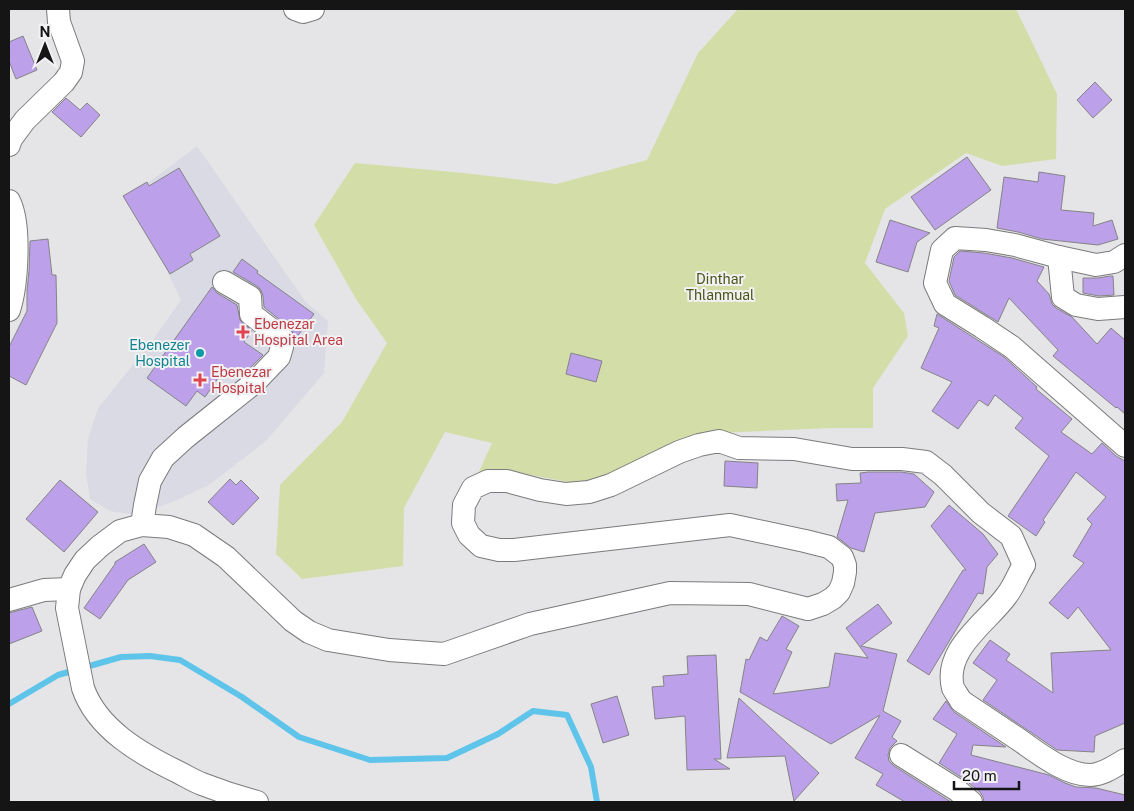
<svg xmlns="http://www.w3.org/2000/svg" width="1134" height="811" viewBox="0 0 1134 811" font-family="'Public Sans',sans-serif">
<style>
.built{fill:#d9dae3}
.green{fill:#d3dda8}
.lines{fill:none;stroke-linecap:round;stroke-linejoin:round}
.stream{stroke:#5ec4ea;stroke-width:6}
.building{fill:#bda0ea;stroke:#848485}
.minor-casing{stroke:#7b7b7d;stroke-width:24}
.minor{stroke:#fff;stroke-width:22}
.health-dot{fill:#e0444e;stroke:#f2f2f4;stroke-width:2}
.culture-dot{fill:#0f9aa8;stroke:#f2f2f4;stroke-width:2}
.labels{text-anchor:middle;stroke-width:4;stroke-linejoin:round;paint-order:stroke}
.park-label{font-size:14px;fill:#4c5518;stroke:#f2f2f4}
.health-label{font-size:14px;fill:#be3a42;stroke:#f2f2f4;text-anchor:start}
.culture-label{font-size:14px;fill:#0d838f;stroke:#f2f2f4;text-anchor:end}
</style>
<rect width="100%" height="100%" fill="#e5e5e7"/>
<!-- built -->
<path class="built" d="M197,146l108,155 23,20 -4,52 -58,68 -57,44 -32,15 -40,15 -27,-4 -20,-12 -4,-26 2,-34 10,-31 52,-64 31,-44 -50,-104z"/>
<!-- green -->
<path class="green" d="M738,9h278l41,85 -1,65 -54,7 -36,-13 -81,56 -20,54 39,50 4,23 -35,52v40h-41l-137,6 -76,37 -35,14 -59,-11h-47l14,-31 -47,-11 -41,76 -1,58 -101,13 -26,-25 4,-69 62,-63 45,-79 -31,-44 -42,-74 41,-62 109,10 92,11 91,-24 51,-107z"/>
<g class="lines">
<!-- stream -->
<path class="stream" d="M9,704l49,-29 63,-18 29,-1 30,4 62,37 57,40 71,23 77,-2 51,-24 35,-23 34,4 24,52 6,35"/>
</g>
<!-- building -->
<g class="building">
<path d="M23,36l14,34 -21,9 -7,-18v-19z"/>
<path d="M1095,82l17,18 -19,18 -16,-18z"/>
<path d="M66,98l14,12 7,-7 13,12 -19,22 -29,-25z"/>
<path d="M967,157l24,33 -56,40 -24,-33z"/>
<path d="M179,168l41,68 -30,18 3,6 -23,14 -47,-78 24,-14 2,4z"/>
<path d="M1039,172l26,4 -4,34 33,3 -1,13 19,-6 6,19 -20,6 -56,-6 -24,-7 -21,-4 7,-51 34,5z"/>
<path d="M890,220l40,13 -13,9 -9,30 -32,-10z"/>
<path d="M48,239l4,36h4l1,48 -31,62 -17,-9v-29l18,-36v-21l2,-19 1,-30z"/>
<path d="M960,251l24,2 28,5 32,9 -7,14 12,13 3,10 4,4 16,9 25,27 14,-16 14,12v74l-8,-7 -1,1 -63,-52 5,-6 -49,-52 -11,24 -43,-27 -6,-14 5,-24z"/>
<path d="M242,259l16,12 -1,2 57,41 -18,24 -6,-10 -26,-21 -1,-11 -2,-6 -4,-4 -24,-14z"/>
<path d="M1110,276h3l1,19 -15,1 -16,-3v-15h15z"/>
<path d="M212,287l5,6 20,12 3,15 12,11 -8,11 19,13 -17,17 -7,6 -14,-10 -20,29 -8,-6 -11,15 -39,-28z"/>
<path d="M937,314l67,43 33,30 -1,2 36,30 -11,13 31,22 10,-11 14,13 9,5v262l-30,13 -1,16 -37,-2 -74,-50 14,-20 -24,-17 17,-23 20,14 -4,6 47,33 -2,-40 60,-3 -33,-43 -10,12 -19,-16 35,-40 -11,-7 19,-32 -5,-5 19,-22 -30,-25 -33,48 2,2 -9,14 -28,-20 41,-60 -34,-28 8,-10 -28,-23 -7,11 -9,-6 -21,29 -26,-18 20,-29 -31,-14 18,-40 -5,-2z"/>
<path d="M571,353l31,8 -6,21 -30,-8z"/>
<path d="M725,461l33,2 -1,25 -33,-2z"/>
<path d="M868,472h33l13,2 20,18 -9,15 -50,6 -11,39 -13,-4 -14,-11 11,-37 -11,1 -1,-17 25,-1 -1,-10z"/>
<path d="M230,479l6,6 5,-5 18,18 -26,27 -25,-23z"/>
<path d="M60,480l38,32 -34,40 -38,-33z"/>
<path d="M949,505l34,29 15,20 -11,13 -4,27 -5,-1 -49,82 -22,-14 56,-91h3l-35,-44z"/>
<path d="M144,544l12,18 -28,18 -28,39 -16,-11 31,-44v-2z"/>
<path d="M878,604l14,19 -31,23 36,8 -14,57 18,10 -9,16 5,4 -7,7 -2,7 1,6 5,5 57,36h-46l-29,-17 7,-11 -28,-16 25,-43 -49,29 -91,-52 6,-33 3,1 11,-23 7,4 15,-25 17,10 -13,23 6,3 -19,42 56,-7 6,-34 33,5 -22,-30z"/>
<path d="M32,607l10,24 -33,13v-31z"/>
<path d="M716,655l5,104h-7l16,10 -43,1 -2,-54 -30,3 -3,-32 12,-1 -1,-10 25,-2 -1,-18z"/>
<path d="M617,696l12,39 -26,8 -12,-39z"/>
<path d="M739,698l80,75 -25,28 -9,-45 -58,2z"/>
<path d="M946,701l8,11 52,35 -33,-2 -2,10 78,20 16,8 11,4 20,1 29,7v7h-141l-1,-5 -3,-5 -16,-13 -25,-16 18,-29 -24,-15z"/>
</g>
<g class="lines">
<!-- minor casing -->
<g class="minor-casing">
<g id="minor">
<path d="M295,9l8,3 10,-3"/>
<path d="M9,145l2,-6 14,-19 39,-38 7,-10 2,-11 -14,-39 -1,-13"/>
<path d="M9,201c12,23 8,84 0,109"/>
<path d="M1125,255l-11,7 -18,3 -37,-8 -44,-12 -29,-5 -31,-2 -13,12 -7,33 10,21 37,23 30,20 113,99"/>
<path d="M1059,257l4,40 13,8 22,4 27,-2"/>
<path d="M142,525l3,-20 5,-24 13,-23 23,-21 69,-55 24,-25 3,-10v-9l-31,-24 -1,-17 -26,-15"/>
<path d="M9,600l35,-10 25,-1"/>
<path d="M901,755l56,35 14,12"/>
<path d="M257,802c-19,-5 -37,-11 -55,-18 -8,-3 -16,-8 -24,-12 -37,-18 -81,-43 -95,-84l-16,-80 2,-19 6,-14 10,-15 15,-14 20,-15 22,-6 27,2 25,8 32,22 67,64 16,11 19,8 61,10 55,4 86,-30 140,-31 79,1 59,15 15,-5 10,-6 6,-6 4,-9 2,-11v-7l-3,-8 -13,-10 -24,-6 -75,-16 -216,25h-15l-18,-4 -12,-11 -6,-12 1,-18 9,-17 15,-7h19l33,9 26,4 23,-2 22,-7 68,-33 20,-7 20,-4 20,7 55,1 58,10h50l24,3 17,13 38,38 30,23 13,29c-6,9 -10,21 -17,30 -19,27 -64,54 -54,93 2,4 6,9 8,13 18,12 36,24 54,36 21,14 49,38 75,38 13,0 25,-9 35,-15"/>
</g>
</g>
<!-- minor -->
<use href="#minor" class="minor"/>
</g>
<!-- markers -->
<g class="health-dot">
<path d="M240.5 324.5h5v5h5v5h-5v5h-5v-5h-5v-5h5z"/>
<path d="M197.5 372.5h5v5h5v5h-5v5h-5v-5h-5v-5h5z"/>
</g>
<circle class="culture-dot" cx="200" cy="353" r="5"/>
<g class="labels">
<!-- park labels -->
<g class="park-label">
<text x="720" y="284">Dinthar<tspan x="720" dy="16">Thlanmual</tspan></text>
</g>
<!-- health labels -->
<g class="health-label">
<text x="254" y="329">Ebenezar<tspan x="254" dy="16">Hospital Area</tspan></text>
<text x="211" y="377">Ebenezar<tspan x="211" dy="16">Hospital</tspan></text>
</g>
<!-- culture labels -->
<g class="culture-label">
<text x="190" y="350">Ebenezer<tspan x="190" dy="16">Hospital</tspan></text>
</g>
</g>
<!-- border -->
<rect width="1134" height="811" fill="none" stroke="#151515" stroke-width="20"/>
<!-- north arrow -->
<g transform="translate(45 45)" stroke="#f2f2f4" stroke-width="4" paint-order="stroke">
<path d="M0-4L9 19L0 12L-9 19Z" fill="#151515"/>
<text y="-8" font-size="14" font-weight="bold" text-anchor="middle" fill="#151515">N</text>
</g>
<!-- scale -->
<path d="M954 781v8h65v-8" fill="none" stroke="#151515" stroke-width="2.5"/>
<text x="962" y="781" font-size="15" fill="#151515" stroke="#f2f2f4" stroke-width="4" paint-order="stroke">20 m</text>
</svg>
